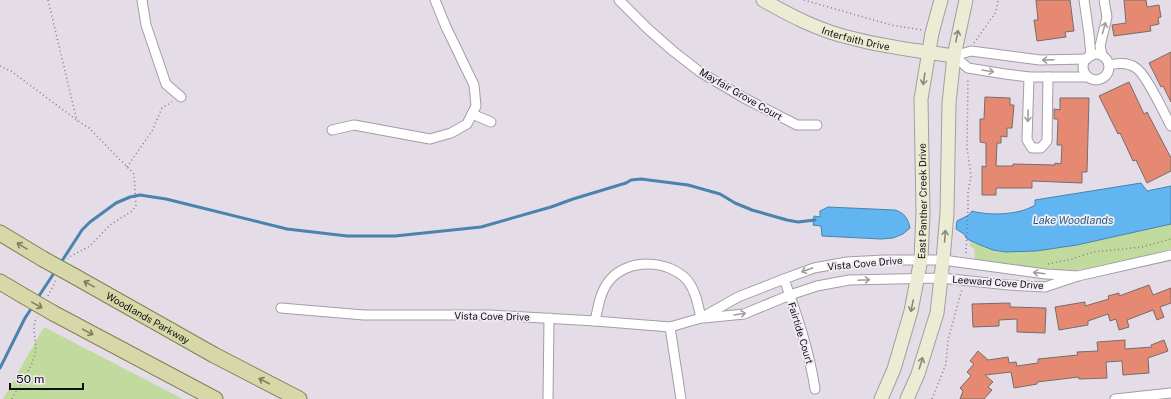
<svg xmlns="http://www.w3.org/2000/svg" width="1171" height="399" viewBox="0 0 1171 399" font-family="'Public Sans',sans-serif">
<style>
.green{fill:#c1db9f}
.water{fill:#61b5f1;stroke:#4983ae}
.lines{fill:none;stroke-linecap:round;stroke-linejoin:round}
.stream{stroke:#4983ae;stroke-width:3}
.building{fill:#e68973;stroke:#776c69}
.street-casing{stroke:#a39da6;stroke-width:11}
.secondary-casing{stroke:#a39da6;stroke-width:15}
.primary-casing{stroke:#7f814e;stroke-width:17}
.path{stroke:#817c83;stroke-width:1.5;stroke-dasharray:1 3;stroke-linecap:butt}
.street{stroke:#fff;stroke-width:9}
.secondary{stroke:#eaecd4;stroke-width:13}
.primary{stroke:#d6d8a9;stroke-width:15}
.primary-bridge-casing{stroke:#7f814e;stroke-width:17;stroke-linecap:butt}
.primary-bridge{stroke:#d6d8a9;stroke-width:15}
.oneway{stroke:#a09fa0}
.oneway2{stroke:#88897d}
.oneway3{stroke:#7d7e65}
.labels{text-anchor:middle;stroke-width:3.5;stroke-linejoin:round;paint-order:stroke}
.street-label{font-size:10px;fill:#110f12;stroke:#f1ebf4}
.water-label{font-size:11px;font-style:italic;fill:#1f5c84;stroke:#f1ebf4}
</style>
<rect width="100%" height="100%" fill="#e4dde7"/>
<!-- green -->
<g class="green">
<path d="M1171,224v25c-38,10 -75,22 -114,22 -28,0 -55,-10 -83,-11l1,-3 -1,-9 -4,-2v-5l23,9 13,2 30,-1 41,-6z"/>
<path d="M44,327l139,72h-180z"/>
</g>
<!-- water -->
<g class="water">
<path d="M1141,183l6,8 24,-5v38l-94,21 -41,6 -30,1 -13,-2 -13,-5 -13,-6 -3,-5 -8,-5 1,-8 12,-6 3,-4c17,5 48,4 63,-6v-5z"/>
<path d="M828,207l67,3c10,3 13,9 15,18l-7,6 -10,4 -12,1 -59,-3 -1,-10 -8,-1 1,-9 6,1v-6z"/>
</g>
<g class="lines">
<!-- stream -->
<g class="stream">
<path d="M60,264l22,-34 8,-8 26,-19 14,-6 10,-2 26,4 121,30 60,7h48l86,-9 70,-20 22,-8 53,-16 5,-3 10,-1 47,6 32,9 15,9 17,7 35,10 11,2 17,-2"/>
<path d="M37,299l19,-29"/>
<path d="M0,368l25,-50 8,-12"/>
</g>
</g>
<!-- building -->
<g class="building">
<path d="M1036,0h34l4,31 -9,1 1,5 -29,4 -3,-21h4z"/>
<path d="M1124,0h22l1,7 12,-2 2,12 -3,1 1,6 -9,2 1,5 -37,5 -2,-11 14,-2z"/>
<path d="M1171,52v50l-8,-16 -2,1 -12,-24z"/>
<path d="M1129,82l15,32 3,-2 24,46v13l-24,12 -11,-23 -3,1 -13,-28 -2,1 -19,-38z"/>
<path d="M985,97l25,1v7h4l-2,23h-5v9l-6,-1v7h-4l-1,23h17v-2l42,1v-2l6,1 1,-19h-5l1,-26h-4v-10l6,1v-12h29l-2,74h-5v11l-50,-2v7h-36v7h-14v-29l4,1v-24l-6,-1v-23h4z"/>
<path d="M1149,285l4,10 18,-7v15l-11,4 4,10 -7,3 -4,-10 -26,10 2,7 -10,3 -3,-11 -6,2 -2,-7 -20,7v4l-29,5 -4,-23 30,-5v4l24,-7 -1,-3 11,-3v3z"/>
<path d="M1010,303v4l36,1 -1,25 -28,-1v-13l-18,1v6l-26,1 -1,-23z"/>
<path d="M1125,340v9l27,-2 -1,-2 13,-5 4,11 -20,7 1,15 -26,2 -1,-14 -16,1 1,16 -28,1v-2l-42,5v2l-23,4 -3,-16 -26,3 8,7 -5,5 4,3 -8,9h-24l3,-8 -3,-3 11,-12 -4,-4 7,-8 -4,-3 8,-10 10,9 20,-3 1,6 7,-1 1,4 21,-3v-4l40,-4 -1,-3 21,-1 -1,-9z"/>
</g>
<g class="lines">
<!-- street casing -->
<g class="street-casing">
<g id="street">
<path d="M142,0l4,25 20,59 15,13"/>
<path d="M619,0l29,29 25,22 27,21 44,26 53,27h20"/>
<path d="M1084,0l5,34 2,22"/>
<circle cx="1096" cy="67" r="13"/>
<path d="M1102,55l-2,-9 7,-29 -3,-17"/>
<path d="M954,56l14,12 37,6 24,3h59"/>
<path d="M954,56l17,-5 69,9 47,-1"/>
<path d="M1109,65c9,-2 19,-3 27,3 10,6 28,45 35,58"/>
<path d="M1029,77l-2,63 5,8h9l6,-7 1,-64"/>
<path d="M472,114l19,8"/>
<path d="M332,130l22,-5 76,14 21,-6 16,-9 9,-18 -2,-21 -28,-58 -11,-27"/>
<path d="M784,279c13,36 25,71 31,110"/>
<path d="M281,308l83,7h126l105,6 75,6 31,-9 37,-21 46,-18 30,-11 33,-6 37,-2h59l103,14 32,2"/>
<path d="M704,318l40,-4 46,-19 27,-9 32,-6 92,-2 68,7 36,2 33,-11 93,-21"/>
<path d="M595,321c3,-13 5,-29 14,-40 18,-23 60,-22 79,0 8,11 10,24 13,37"/>
<path d="M670,327l11,72"/>
<path d="M548,399l1,-81"/>
<path d="M1115,399l56,-6"/>
</g>
</g>
<!-- secondary casing -->
<g class="secondary-casing">
<g id="secondary">
<path id="s1" d="M763,0c28,16 57,31 88,38 33,9 69,13 103,18"/>
<path id="s2" d="M881,399l13,-30 17,-58 10,-52 2,-46 -2,-114 11,-66 9,-33"/>
<path d="M907,399l11,-25 19,-61 6,-53 4,-47 2,-110 5,-47 12,-56"/>
</g>
</g>
<!-- primary casing -->
<g class="primary-casing">
<g id="primary">
<path d="M0,233l43,26"/>
<path id="s3" d="M74,276l140,79 85,44"/>
<path d="M0,282l22,13"/>
<path d="M53,313l162,86"/>
</g>
</g>
<!-- path -->
<g class="path">
<path d="M48,0l29,121"/>
<path d="M804,0l87,25 31,5"/>
<path d="M974,43l22,-31 2,-12"/>
<path d="M0,66l11,5 67,50 11,7 45,46 2,32 -4,5 -22,14 -20,21 -21,11 -1,2"/>
<path d="M127,167l25,-36 10,-23 10,-6"/>
<path d="M966,253l2,-45v-16l3,-16 -4,-28 1,-70"/>
<path d="M1048,264l24,-5 21,-7 49,-5 29,-8"/>
<path d="M48,296l8,-16"/>
<path d="M12,399c7,-13 20,-31 23,-45 3,-13 -5,-24 2,-37"/>
<path d="M932,399l14,-35 2,-24 14,-51"/>
</g>
<!-- street -->
<use href="#street" class="street"/>
<!-- secondary -->
<use href="#secondary" class="secondary"/>
<!-- primary -->
<use href="#primary" class="primary"/>
<!-- primary-bridge casing -->
<g class="primary-bridge-casing">
<g id="primary-bridge">
<path d="M43,259l31,17"/>
<path d="M22,295l31,18"/>
</g>
</g>
<!-- primary-bridge -->
<use href="#primary-bridge" class="primary-bridge"/>
</g>
<!-- one-way arrows -->
<defs><path id="oneway-shaft" d="M-6 0H5M1.5-3L5.5 0L1.5 3" fill="none" stroke-width="1.6" stroke-linecap="round" stroke-linejoin="round"/></defs>
<g class="oneway">
<use href="#oneway-shaft" transform="translate(1104 28) rotate(-74)"/>
<use href="#oneway-shaft" transform="translate(1048 60) rotate(178)"/>
<use href="#oneway-shaft" transform="translate(988 71) rotate(9)"/>
<use href="#oneway-shaft" transform="translate(1028 116) rotate(92)"/>
<use href="#oneway-shaft" transform="translate(807 270) rotate(161)"/>
<use href="#oneway-shaft" transform="translate(1039 273) rotate(-173)"/>
<use href="#oneway-shaft" transform="translate(864 280) rotate(-3)"/>
<use href="#oneway-shaft" transform="translate(740 314) rotate(-9)"/>
</g>
<g class="oneway2">
<use href="#oneway-shaft" transform="translate(957 36) rotate(-78)"/>
<use href="#oneway-shaft" transform="translate(924 79) rotate(99)"/>
<use href="#oneway-shaft" transform="translate(945 236) rotate(-86)"/>
<use href="#oneway-shaft" transform="translate(912 306) rotate(102)"/>
<use href="#oneway-shaft" transform="translate(921 363) rotate(-73)"/>
</g>
<g class="oneway3">
<use href="#oneway-shaft" transform="translate(22 246) rotate(-149)"/>
<use href="#oneway-shaft" transform="translate(89 284) rotate(-151)"/>
<use href="#oneway-shaft" transform="translate(37 305) rotate(29)"/>
<use href="#oneway-shaft" transform="translate(88 332) rotate(28)"/>
<use href="#oneway-shaft" transform="translate(264 381) rotate(-152)"/>
</g>
<g class="labels">
<!-- street labels -->
<g class="street-label">
<text dy="4" stroke="none"><textPath href="#s1" startOffset="101">Interfaith Drive</textPath></text>
<text transform="translate(741 94) rotate(30)" y="4">Mayfair Grove Court</text>
<text dy="4" stroke="none"><textPath href="#s2" startOffset="204">East Panther Creek Drive</textPath></text>
<text transform="translate(865 263) rotate(-5)" y="4">Vista Cove Drive</text>
<text transform="translate(998 282) rotate(4)" y="4">Leeward Cove Drive</text>
<text transform="translate(492 316) rotate(1)" y="4">Vista Cove Drive</text>
<text dy="4" stroke="none"><textPath href="#s3" startOffset="85">Woodlands Parkway</textPath></text>
<text transform="translate(801 333) rotate(73)" y="4">Fairtide Court</text>
</g>
<!-- water labels -->
<g class="water-label">
<text x="1073" y="224">Lake Woodlands</text>
</g>
</g>
<!-- scale -->
<path d="M10 383v6h73v-6" fill="none" stroke="#110f12" stroke-width="2"/>
<text x="16" y="383" font-size="12" fill="#110f12" stroke="#f1ebf4" stroke-width="3" paint-order="stroke">50 m</text>
</svg>
